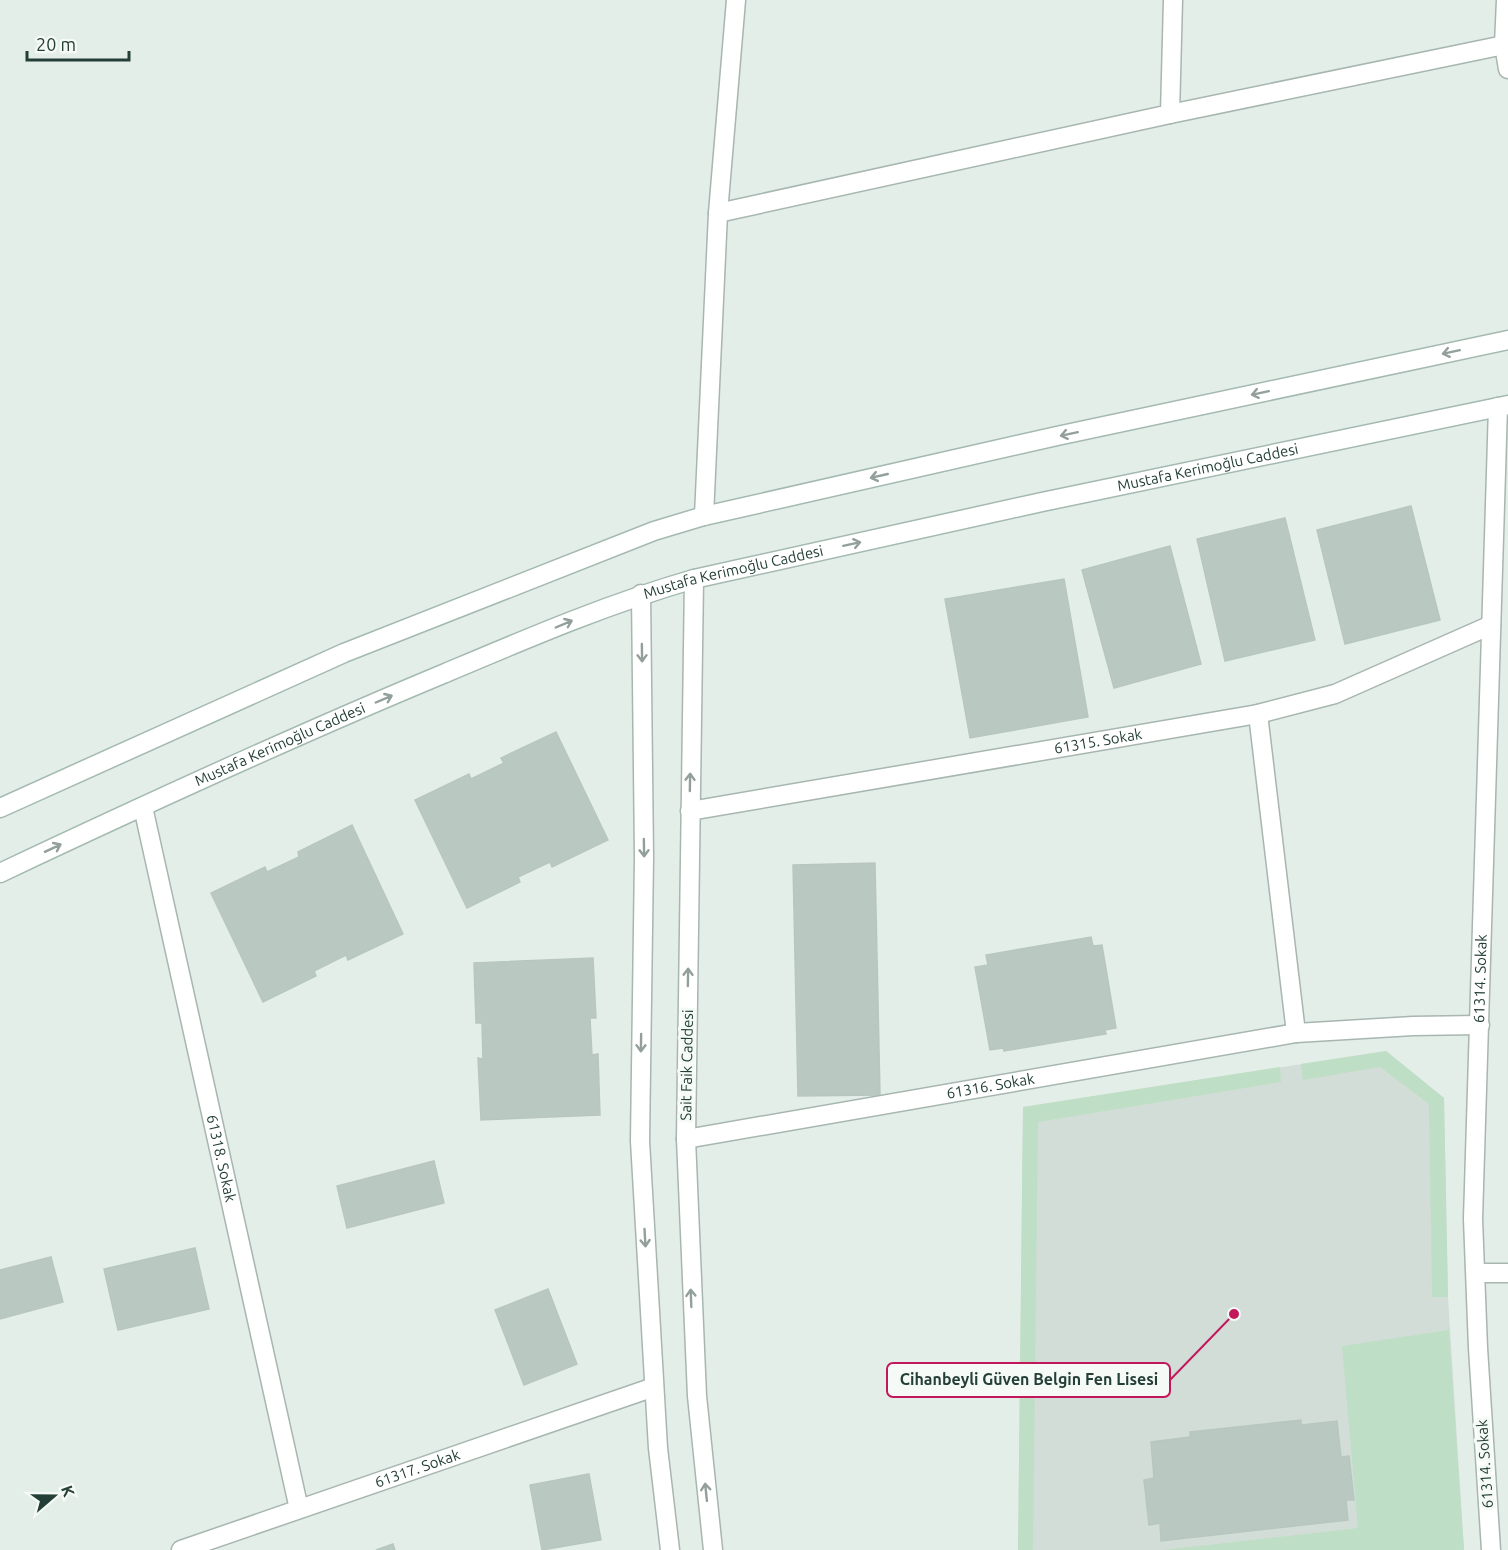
<svg xmlns="http://www.w3.org/2000/svg" width="1508" height="1550" viewBox="0 0 1508 1550" font-family="Ubuntu,sans-serif">
<style>
.built{fill:#d3ddd8}
.green{fill:#bedec5}
.building{fill:#bac8c2;stroke:#b7c7c0;stroke-width:1.5}
.lines{fill:none;stroke-linecap:round;stroke-linejoin:round}
.minor-casing{stroke:#a7b6b0;stroke-width:21}
.tertiary-casing{stroke:#a7b6b0;stroke-width:21}
.secondary-casing{stroke:#a3b9b1;stroke-width:21}
.minor{stroke:#fff;stroke-width:18}
.tertiary{stroke:#fff;stroke-width:18}
.secondary{stroke:#fff;stroke-width:18}
.oneway{stroke:#929f9b}
.labels{text-anchor:middle;stroke-width:6;stroke-linejoin:round;paint-order:stroke}
.street-label{font-size:15px;fill:#243f37;stroke:#f5faf7}
.leader{fill:none;stroke:#c2185b;stroke-width:2}
.callout-dot{fill:#c2185b;stroke:#f5faf7;stroke-width:2}
.callout{fill:#f5faf7;stroke:#c2185b;stroke-width:2}
.callout-label{font-size:16px;text-anchor:middle;font-weight:bold;fill:#243f37}
</style>
<rect width="100%" height="100%" fill="#e4eee9"/>
<!-- built -->
<path class="built" d="M1386,1051l58,47 4,199 16,253h-446l5,-443z"/>
<!-- green -->
<g class="green">
<path d="M1386,1051l58,47 4,199h-16l-3,-193 -49,-37 -77,13 -2,-16z"/>
<path d="M1280,1067l1,15 -243,40 -5,428h-15l5,-443z"/>
<path d="M1449,1330l15,220h-301l195,-22 -16,-182z"/>
</g>
<!-- building -->
<g class="building">
<path d="M1411,506l29,114 -95,24 -28,-114z"/>
<path d="M1285,518l30,122 -90,21 -28,-122z"/>
<path d="M1170,546l31,118 -87,24 -32,-118z"/>
<path d="M1064,579l24,138 -118,21 -25,-139z"/>
<path d="M556,732l52,108 -56,27 -2,-5 -32,15 2,5 -53,26 -52,-108 54,-26 2,5 33,-16 -3,-5z"/>
<path d="M352,825l51,109 -55,26 -2,-5 -32,16 2,5 -53,26 -52,-109 54,-26 2,5 32,-15 -1,-5z"/>
<path d="M875,863l5,232 -82,1 -5,-231z"/>
<path d="M1091,937l2,9 9,-1 14,83 -11,2 1,4 -102,17 -1,-3 -13,2 -15,-83 13,-2 -2,-10z"/>
<path d="M593,958l3,60h-6l2,37 6,-1 2,61 -119,5 -3,-62 5,1 -1,-36h-6l-2,-60z"/>
<path d="M434,1161l10,42 -97,25 -10,-42z"/>
<path d="M195,1248l14,61 -91,21 -14,-61z"/>
<path d="M51,1257l12,45 -63,17v-49z"/>
<path d="M548,1289l29,75 -53,21 -29,-75z"/>
<path d="M1301,1420v5l36,-4 4,36 8,-1 5,44h-8l2,20 -187,21 -1,-18 -11,2 -5,-45 10,-2 -3,-36 39,-5v-5z"/>
<path d="M589,1474l12,66 -59,10 -12,-65z"/>
<path d="M393,1544l2,6h-19z"/>
</g>
<g class="lines">
<!-- minor casing -->
<g class="minor-casing">
<g id="minor">
<path d="M1506,0l-2,45 4,24"/>
<path d="M1170,114l334,-69"/>
<path d="M718,213l452,-99 3,-114"/>
<path d="M1258,714l38,319"/>
<path id="s1" d="M143,807l156,702"/>
<path id="s2" d="M690,811l568,-97 77,-20 156,-69"/>
<path id="s3" d="M686,1139l610,-106 117,-7 67,-1"/>
<path d="M1476,1273h32"/>
<path id="s4" d="M181,1550l473,-163"/>
<path id="s5" d="M1491,1550l-13,-202 -5,-129 25,-812"/>
</g>
</g>
<!-- tertiary casing -->
<g class="tertiary-casing">
<g id="tertiary">
<path d="M704,516l14,-303 18,-213"/>
<path d="M694,579l-8,560 11,257 16,154"/>
<path d="M641,594l3,263 -4,284 18,307 12,102"/>
</g>
</g>
<!-- secondary casing -->
<g class="secondary-casing">
<g id="secondary">
<path d="M0,808l344,-155 310,-122 50,-15 353,-80 451,-96"/>
<path id="s6" d="M0,873c146,-69 294,-137 443,-199 83,-35 164,-70 251,-95l348,-77 466,-97"/>
</g>
</g>
<!-- minor -->
<use href="#minor" class="minor"/>
<!-- tertiary -->
<use href="#tertiary" class="tertiary"/>
<!-- secondary -->
<use href="#secondary" class="secondary"/>
</g>
<!-- one-way arrows -->
<defs><path id="oneway-shaft" d="M-6 0H5M1.5-3L5.5 0L1.5 3" fill="none" stroke-width="1.6" stroke-linecap="round" stroke-linejoin="round" transform="scale(1.5)"/></defs>
<g class="oneway">
<use href="#oneway-shaft" transform="translate(1451 352) rotate(168)"/>
<use href="#oneway-shaft" transform="translate(1260 393) rotate(168)"/>
<use href="#oneway-shaft" transform="translate(1069 434) rotate(168)"/>
<use href="#oneway-shaft" transform="translate(879 476) rotate(167)"/>
<use href="#oneway-shaft" transform="translate(852 544) rotate(-12)"/>
<use href="#oneway-shaft" transform="translate(564 624) rotate(-23)"/>
<use href="#oneway-shaft" transform="translate(642 653) rotate(89)"/>
<use href="#oneway-shaft" transform="translate(384 699) rotate(-23)"/>
<use href="#oneway-shaft" transform="translate(690 782) rotate(-89)"/>
<use href="#oneway-shaft" transform="translate(53 848) rotate(-25)"/>
<use href="#oneway-shaft" transform="translate(644 848) rotate(89)"/>
<use href="#oneway-shaft" transform="translate(688 977) rotate(-89)"/>
<use href="#oneway-shaft" transform="translate(641 1043) rotate(91)"/>
<use href="#oneway-shaft" transform="translate(645 1238) rotate(87)"/>
<use href="#oneway-shaft" transform="translate(691 1298) rotate(-92)"/>
<use href="#oneway-shaft" transform="translate(706 1492) rotate(-96)"/>
</g>
<g class="labels">
<!-- street labels -->
<g class="street-label">
<text dy="5" stroke="none"><textPath href="#s6" startOffset="1280">Mustafa Kerimoğlu Caddesi</textPath></text>
<text dy="5" stroke="none"><textPath href="#s6" startOffset="794">Mustafa Kerimoğlu Caddesi</textPath></text>
<text dy="5" stroke="none"><textPath href="#s2" startOffset="414">61315. Sokak</textPath></text>
<text dy="5" stroke="none"><textPath href="#s6" startOffset="308">Mustafa Kerimoğlu Caddesi</textPath></text>
<text dy="5" stroke="none"><textPath href="#s5" startOffset="572">61314. Sokak</textPath></text>
<text transform="translate(687 1065) rotate(-89)" y="5">Sait Faik Caddesi</text>
<text dy="5" stroke="none"><textPath href="#s3" startOffset="309">61316. Sokak</textPath></text>
<text dy="5" stroke="none"><textPath href="#s1" startOffset="360">61318. Sokak</textPath></text>
<text transform="translate(1485 1464) rotate(-94)" y="5">61314. Sokak</text>
<text dy="5" stroke="none"><textPath href="#s4" startOffset="250">61317. Sokak</textPath></text>
</g>
</g>
<!-- callouts -->
<path class="leader" d="M1234 1314L1170 1380"/>
<circle class="callout-dot" cx="1234" cy="1314" r="6"/>
<rect class="callout" x="887" y="1363" width="283" height="34" rx="6"/>
<g class="callout-label">
<text x="1029" y="1385">Cihanbeyli Güven Belgin Fen Lisesi</text>
</g>
<!-- north arrow -->
<g transform="translate(54 1496) rotate(70)" stroke="#f5faf7" stroke-width="4.5" paint-order="stroke">
<path d="M0-4.5L10 22L0 15L-10 22Z" fill="#243f37"/>
<text y="-9" font-size="16" font-weight="bold" text-anchor="middle" fill="#243f37">K</text>
</g>
<!-- scale -->
<path d="M27 51v9h102v-9" fill="none" stroke="#243f37" stroke-width="3"/>
<text x="36" y="51" font-size="18" fill="#243f37" stroke="#f5faf7" stroke-width="4.5" paint-order="stroke">20 m</text>
</svg>
